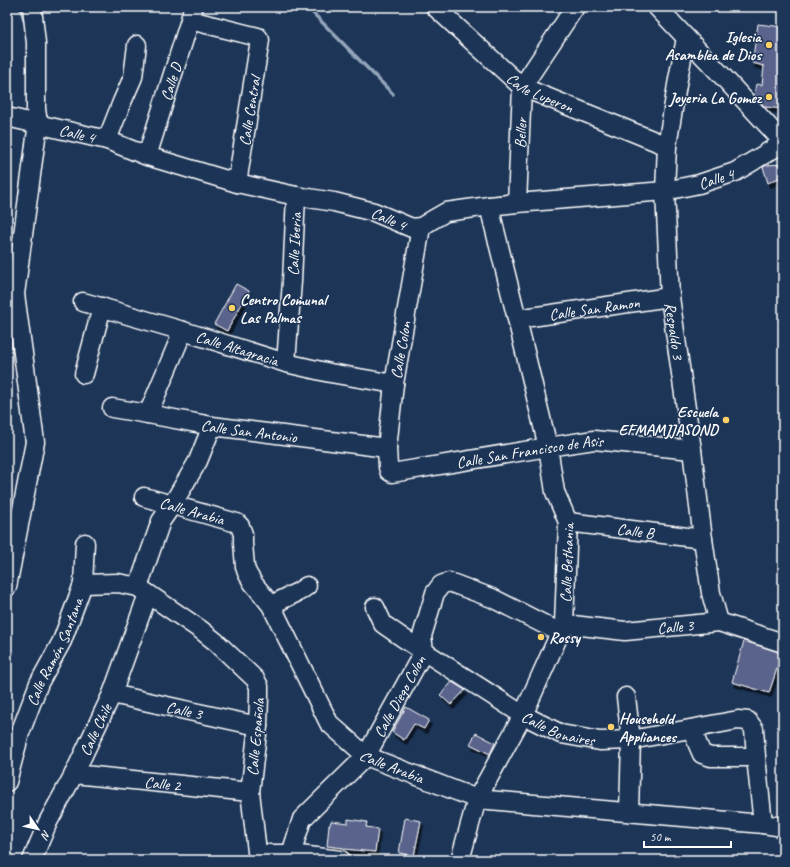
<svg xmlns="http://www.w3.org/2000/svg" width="790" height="867" viewBox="0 0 790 867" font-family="Caveat,sans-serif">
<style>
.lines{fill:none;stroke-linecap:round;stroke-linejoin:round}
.stream{stroke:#94a6bc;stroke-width:3.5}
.building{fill:#5a648b;stroke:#fff;filter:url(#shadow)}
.minor-casing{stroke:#fff;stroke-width:21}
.minor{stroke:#1d3557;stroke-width:18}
.poi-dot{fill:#ffd166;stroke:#1d3557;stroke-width:1.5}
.labels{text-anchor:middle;stroke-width:3;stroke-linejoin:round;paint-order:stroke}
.poi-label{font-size:16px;font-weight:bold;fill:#fff;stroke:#1d3557;text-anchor:end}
.street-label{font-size:16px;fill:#fff;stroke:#1d3557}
</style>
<defs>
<filter id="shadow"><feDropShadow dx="2.5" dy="4.5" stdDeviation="0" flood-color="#0009"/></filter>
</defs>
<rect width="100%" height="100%" fill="#1d3557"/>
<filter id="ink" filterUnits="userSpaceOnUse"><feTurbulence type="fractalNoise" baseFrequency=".025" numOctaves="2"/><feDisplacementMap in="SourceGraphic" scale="8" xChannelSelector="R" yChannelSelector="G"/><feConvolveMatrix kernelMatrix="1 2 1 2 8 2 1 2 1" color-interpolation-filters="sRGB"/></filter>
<g filter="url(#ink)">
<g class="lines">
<!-- stream -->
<g class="stream">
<path d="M20,7l6,19"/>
<path d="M307,7l86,87"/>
<path d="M7,305l4,23"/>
</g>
</g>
<!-- building -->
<g class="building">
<path d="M758,24l25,3v82l-18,-2 -11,-12 2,-11 6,1 2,-19 -12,-3z"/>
<path d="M783,164v12l-15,7 -5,-16 4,-2z"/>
<path d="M236,284l13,7 -22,40 -13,-7z"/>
<path d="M744,641l38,12 -13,40 -37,-11z"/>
<path d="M452,682l13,8 -14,15 -11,-10z"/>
<path d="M406,707l23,13 -5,9 -10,-5 -10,16 -12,-8z"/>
<path d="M476,733l19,10 -5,11 -20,-10z"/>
<path d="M405,818l16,3 -7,35 -15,-3z"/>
<path d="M348,819l19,3 -1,5 12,2 -3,23 -31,-3v-1l-17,-2 2,-21h1l1,-4 17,2z"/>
</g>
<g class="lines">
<!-- minor casing -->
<g class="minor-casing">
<g id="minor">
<path id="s1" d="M435,7l87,80 145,59"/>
<path d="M657,7l70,74 56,61"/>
<path d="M190,20l68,17 2,3 -23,143"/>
<path id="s2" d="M686,38l-8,41 -11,67 -2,45 5,106 22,153 11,89 8,54 8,29"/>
<path id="s3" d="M7,117l100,23 40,16 90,27 59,13 38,6 40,10 38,16 9,-1 11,-7 14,-8 43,-6 28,-3 148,-12 34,-7 36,-12 48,-29"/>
<path d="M107,140l15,-38 11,-25 4,-32"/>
<path id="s4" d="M147,156l43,-136 3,-13"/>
<path id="s5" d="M517,203l5,-116 53,-80"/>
<path id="s6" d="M421,227l-27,157 -7,64 1,19 1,4 3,2 156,-26 46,-7 98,10"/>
<path id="s7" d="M83,302l100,29 103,32 44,10 64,11"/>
<path id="s8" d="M517,319l153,-22"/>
<path id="s9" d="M286,363l6,-82 4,-85"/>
<path d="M84,374l18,-67"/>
<path id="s10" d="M112,408l36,6 64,12 175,22"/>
<path d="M148,414l35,-83"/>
<path id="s11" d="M144,497l93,26 3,3 3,8v9l2,24 2,6 6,10 18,22 58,118 37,33 111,43 286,25 20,3"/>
<path id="s12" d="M568,522l135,17"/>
<path d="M83,584l35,-1 20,4 63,43 15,12 39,37 4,7v11l-1,29 -8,66 8,68"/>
<path d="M7,587l28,-145 -20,-148 23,-171 -2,-14v-66l-4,-36"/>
<path d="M138,587l23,-66 11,-16 26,-44 14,-35"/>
<path d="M271,605l27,-13 9,-6"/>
<path id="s13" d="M375,607l8,17 20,14 120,77 38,19 39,7 31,-1 107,-20 10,1 6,8 2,28 7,67"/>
<path id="s14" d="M564,624l61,7 94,-9 64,21"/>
<path id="s15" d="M112,694l146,32"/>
<path d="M626,697l5,43 -2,72"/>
<path d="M692,729l6,16 4,9 9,3h45"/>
<path id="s16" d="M74,774l176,18"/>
<path id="s17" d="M7,782l13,-49 19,-50 23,-42 21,-57 2,-41"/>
<path d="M258,854h33l50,6"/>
<path id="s18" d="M291,854l11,-35 64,-63 58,-105 -2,-15 13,-43 6,-8 8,-3 43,16 69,35"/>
<path id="s19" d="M32,860l16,-38 26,-48 38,-80 36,-100"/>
<path id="s20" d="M460,860l17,-61 46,-84 41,-91 4,-102 -13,-30 -7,-45 -31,-128 -28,-113"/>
</g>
</g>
<!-- minor -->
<use href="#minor" class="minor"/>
</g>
</g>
<!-- markers -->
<g class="poi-dot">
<circle cx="769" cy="45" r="4"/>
<circle cx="769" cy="97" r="4"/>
<circle cx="232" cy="308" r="4"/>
<circle cx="726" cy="420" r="4"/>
<circle cx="541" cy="637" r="4"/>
<circle cx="611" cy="727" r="4"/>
</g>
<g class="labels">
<!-- poi labels -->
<g class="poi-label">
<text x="761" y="42">Iglesia<tspan x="761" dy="18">Asamblea de Dios</tspan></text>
<text x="761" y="103">Joyeria La Gomez</text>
<text x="240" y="305" text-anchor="start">Centro Comunal<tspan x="240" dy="18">Las Palmas</tspan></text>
<text x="718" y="417">Escuela<tspan x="718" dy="18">EFMAMJJASOND</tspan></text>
<text x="549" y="643" text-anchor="start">Rossy</text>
<text x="619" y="724" text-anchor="start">Household<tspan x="619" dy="18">Appliances</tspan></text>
</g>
<!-- street labels -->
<g class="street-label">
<text dy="6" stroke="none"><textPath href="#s4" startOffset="78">Calle D</textPath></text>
<text dy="6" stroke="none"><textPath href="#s1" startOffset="137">Calle Luperon</textPath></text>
<text transform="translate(249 111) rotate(-81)" y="6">Calle Central</text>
<text dy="6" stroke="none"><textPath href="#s3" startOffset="72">Calle 4</textPath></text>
<text dy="6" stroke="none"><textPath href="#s5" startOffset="70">Beller</textPath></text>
<text dy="6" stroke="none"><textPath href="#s3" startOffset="732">Calle 4</textPath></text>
<text dy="6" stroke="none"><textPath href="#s3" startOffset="396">Calle 4</textPath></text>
<text dy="6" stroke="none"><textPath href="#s9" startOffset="119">Calle Iberia</textPath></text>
<text dy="6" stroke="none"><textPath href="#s8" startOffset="78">Calle San Ramon</textPath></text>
<text dy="6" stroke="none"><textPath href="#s2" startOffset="295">Respaldo 3</textPath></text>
<text dy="6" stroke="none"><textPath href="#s7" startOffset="161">Calle Altagracia</textPath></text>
<text transform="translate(400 350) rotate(-80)" y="6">Calle Colon</text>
<text dy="6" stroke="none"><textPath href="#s10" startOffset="139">Calle San Antonio</textPath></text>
<text dy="6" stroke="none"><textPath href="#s6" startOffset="390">Calle San Francisco de Asis</textPath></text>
<text dy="6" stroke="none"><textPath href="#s11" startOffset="50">Calle Arabia</textPath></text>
<text dy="6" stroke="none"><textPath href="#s12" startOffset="68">Calle B</textPath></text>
<text dy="6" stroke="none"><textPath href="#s20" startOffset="320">Calle Bethania</textPath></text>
<text dy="6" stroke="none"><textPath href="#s14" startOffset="112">Calle 3</textPath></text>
<text dy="6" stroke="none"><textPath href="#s17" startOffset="139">Calle Ramón Santana</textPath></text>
<text dy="6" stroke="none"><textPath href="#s18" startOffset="195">Calle Diego Colon</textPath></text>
<text dy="6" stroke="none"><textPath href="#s15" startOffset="74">Calle 3</textPath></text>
<text dy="6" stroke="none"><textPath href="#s13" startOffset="224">Calle Bonaires</textPath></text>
<text dy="6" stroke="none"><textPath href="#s19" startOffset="145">Calle Chile</textPath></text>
<text transform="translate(255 737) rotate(-85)" y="6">Calle Española</text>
<text dy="6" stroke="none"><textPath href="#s11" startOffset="398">Calle Arabia</textPath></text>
<text dy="6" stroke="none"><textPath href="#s16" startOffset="89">Calle 2</textPath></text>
</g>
</g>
<!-- margin -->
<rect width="790" height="867" fill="none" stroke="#1d3557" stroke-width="24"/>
<rect x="12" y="12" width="766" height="843" fill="none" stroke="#fff" stroke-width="1.5" filter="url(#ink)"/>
<!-- north arrow -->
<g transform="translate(38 829) rotate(124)" stroke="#1d3557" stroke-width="3" paint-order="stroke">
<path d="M0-3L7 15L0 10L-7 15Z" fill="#ffffff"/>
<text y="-6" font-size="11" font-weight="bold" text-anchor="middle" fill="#ffffff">N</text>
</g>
<!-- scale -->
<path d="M644 841v6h87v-6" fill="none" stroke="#ffffff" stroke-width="2"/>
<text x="650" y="841" font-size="12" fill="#ffffff" stroke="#1d3557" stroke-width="3" paint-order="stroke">50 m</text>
</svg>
